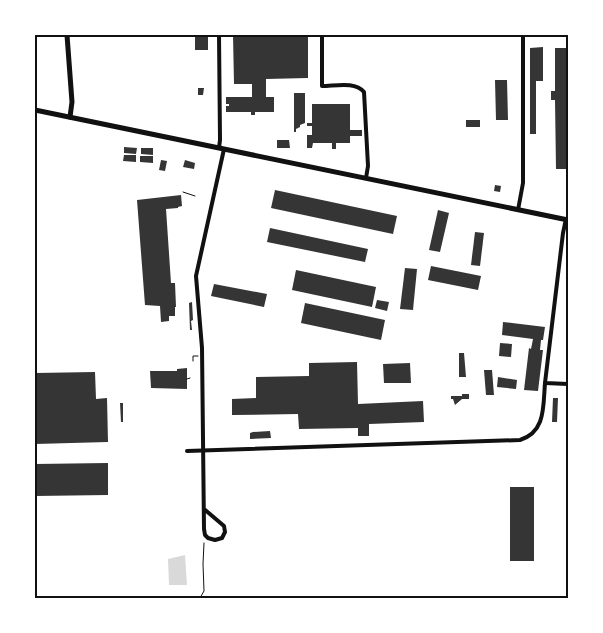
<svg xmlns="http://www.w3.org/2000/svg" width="603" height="633" viewBox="0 0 603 633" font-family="'Sofia Sans Condensed',sans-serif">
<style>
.water{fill:#d9d9d9}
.building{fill:#353535}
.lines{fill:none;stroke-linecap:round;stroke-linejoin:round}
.path{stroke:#111;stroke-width:1}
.minor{stroke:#111;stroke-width:4}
.tertiary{stroke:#111;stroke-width:5}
.neatline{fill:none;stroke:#111;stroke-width:2}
</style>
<rect width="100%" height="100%" fill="#fff"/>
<!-- water -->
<path class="water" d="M185,555l2,30h-18l-1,-26z"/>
<!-- building -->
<g class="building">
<rect x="195" y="35" width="13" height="15"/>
<path d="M233,35h75v43l-42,1v18h8v15h-19v3h-4v-3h-25v-6h3v-2h-3v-7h26v-13h-18z"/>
<path d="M543,47v34h-7v53h-6v-86z"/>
<path d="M555,48h13v121h-12l-1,-69h-4v-9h4z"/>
<path d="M495,80h12l1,40h-12z"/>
<path d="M198,88h6l-1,7h-5z"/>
<path d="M294,93h11v30l-5,2v2l-4,2v3h-2z"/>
<path d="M312,104h38v26h12v6h-12v7h-14v6h-4v-6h-19l-1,5h-5v-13h5v-9h-5v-3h5z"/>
<rect x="466" y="120" width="14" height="7"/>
<path d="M277,140h12l1,8h-13z"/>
<path d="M124,147l13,1 -1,6 -12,-1z"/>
<path d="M141,148h12v7l-12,-1z"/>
<path d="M124,155h12v7l-13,-1z"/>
<path d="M140,156h13v7l-13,-1z"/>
<path d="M161,160l6,1 -2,10 -6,-1z"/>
<path d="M185,160l10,3 -1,6 -11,-2z"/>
<path d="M495,185l6,1 -1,6 -6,-1z"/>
<path d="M275,190l122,26 -4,18 -122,-26z"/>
<path d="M181,195l1,11 -4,1v1l-12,1 5,74h4l1,24h-1v9h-6v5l-8,1 -1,-16 -15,-1 -8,-105z"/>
<path d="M438,210l11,3 -9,39 -11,-2z"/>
<path d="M270,228l98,21 -3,13 -98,-20z"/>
<path d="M475,232l9,1 -4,33 -9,-1z"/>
<path d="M431,266l50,10 -3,14 -50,-10z"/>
<path d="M405,268l12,1 -4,41 -13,-1z"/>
<path d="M296,270l80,17 -4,20 -80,-17z"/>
<path d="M214,284l53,10 -3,13 -53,-11z"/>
<path d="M377,300l12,2 -2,9 -12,-3z"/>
<path d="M192,302l1,18 -2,1 1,9h-2l-1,-27z"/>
<path d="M305,303l80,17 -4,20 -80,-17z"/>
<path d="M503,322l42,5 -2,13h-2l-1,10h3l-5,41 -14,-1 5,-42 2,1 2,-10 -31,-4z"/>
<path d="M500,343l12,1 -1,13 -12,-1z"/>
<path d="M459,353h5l2,24h-7z"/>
<path d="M357,362l1,42 65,-3 1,21 -55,2v12h-11v-8l-59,1 -1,-15 -66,1v-16l24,-1v-21l53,-1v-13z"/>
<path d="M410,363l1,20h-27l-1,-19z"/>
<path d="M187,368v21l-36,-1 -1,-17h27v-2z"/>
<path d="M484,370h8l2,25h-8z"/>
<path d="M95,372l1,27 11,-1 1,44 -73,2v-71z"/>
<path d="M498,377l19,3 -1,9 -19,-2z"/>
<path d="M462,394h7v5h-7l-7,6 -2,-6h-2v-3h11z"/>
<path d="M553,398h5l-1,24h-5z"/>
<path d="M120,403h3v19h-2z"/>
<path d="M270,431l1,7 -21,1v-6l3,-1z"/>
<path d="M108,463v32l-73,1v-32z"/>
<rect x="510" y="487" width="24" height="74"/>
</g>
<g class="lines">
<!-- path -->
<g class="path">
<path d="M183,192l12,4"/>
<path d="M193,361v-5h5"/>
<path d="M187,379l3,-1"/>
<path d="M200,598l4,-7 -1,-27 1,-21"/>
</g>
<!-- minor -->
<g class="minor">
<path d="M219,35l1,105 -1,8"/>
<path d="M322,35v51c13,0 33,-5 42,6l4,74 -2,12"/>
<path d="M518,210l5,-27v-148"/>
<path d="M566,219l-3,14 -18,150 23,1"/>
<path d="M187,451l333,-11c26,-8 23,-34 25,-57"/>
<path d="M204,509l20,17 1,6 -3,6 -7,2 -7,-2 -3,-3 -1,-6 -2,-181 -6,-72 28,-127"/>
</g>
<!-- tertiary -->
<g class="tertiary">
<path d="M67,35l5,67 -2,15"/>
<path d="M35,110l533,110"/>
</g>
</g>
<!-- border -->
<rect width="603" height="633" fill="none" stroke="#ffffff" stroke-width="72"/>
<rect x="36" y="36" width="531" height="561" class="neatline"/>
</svg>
